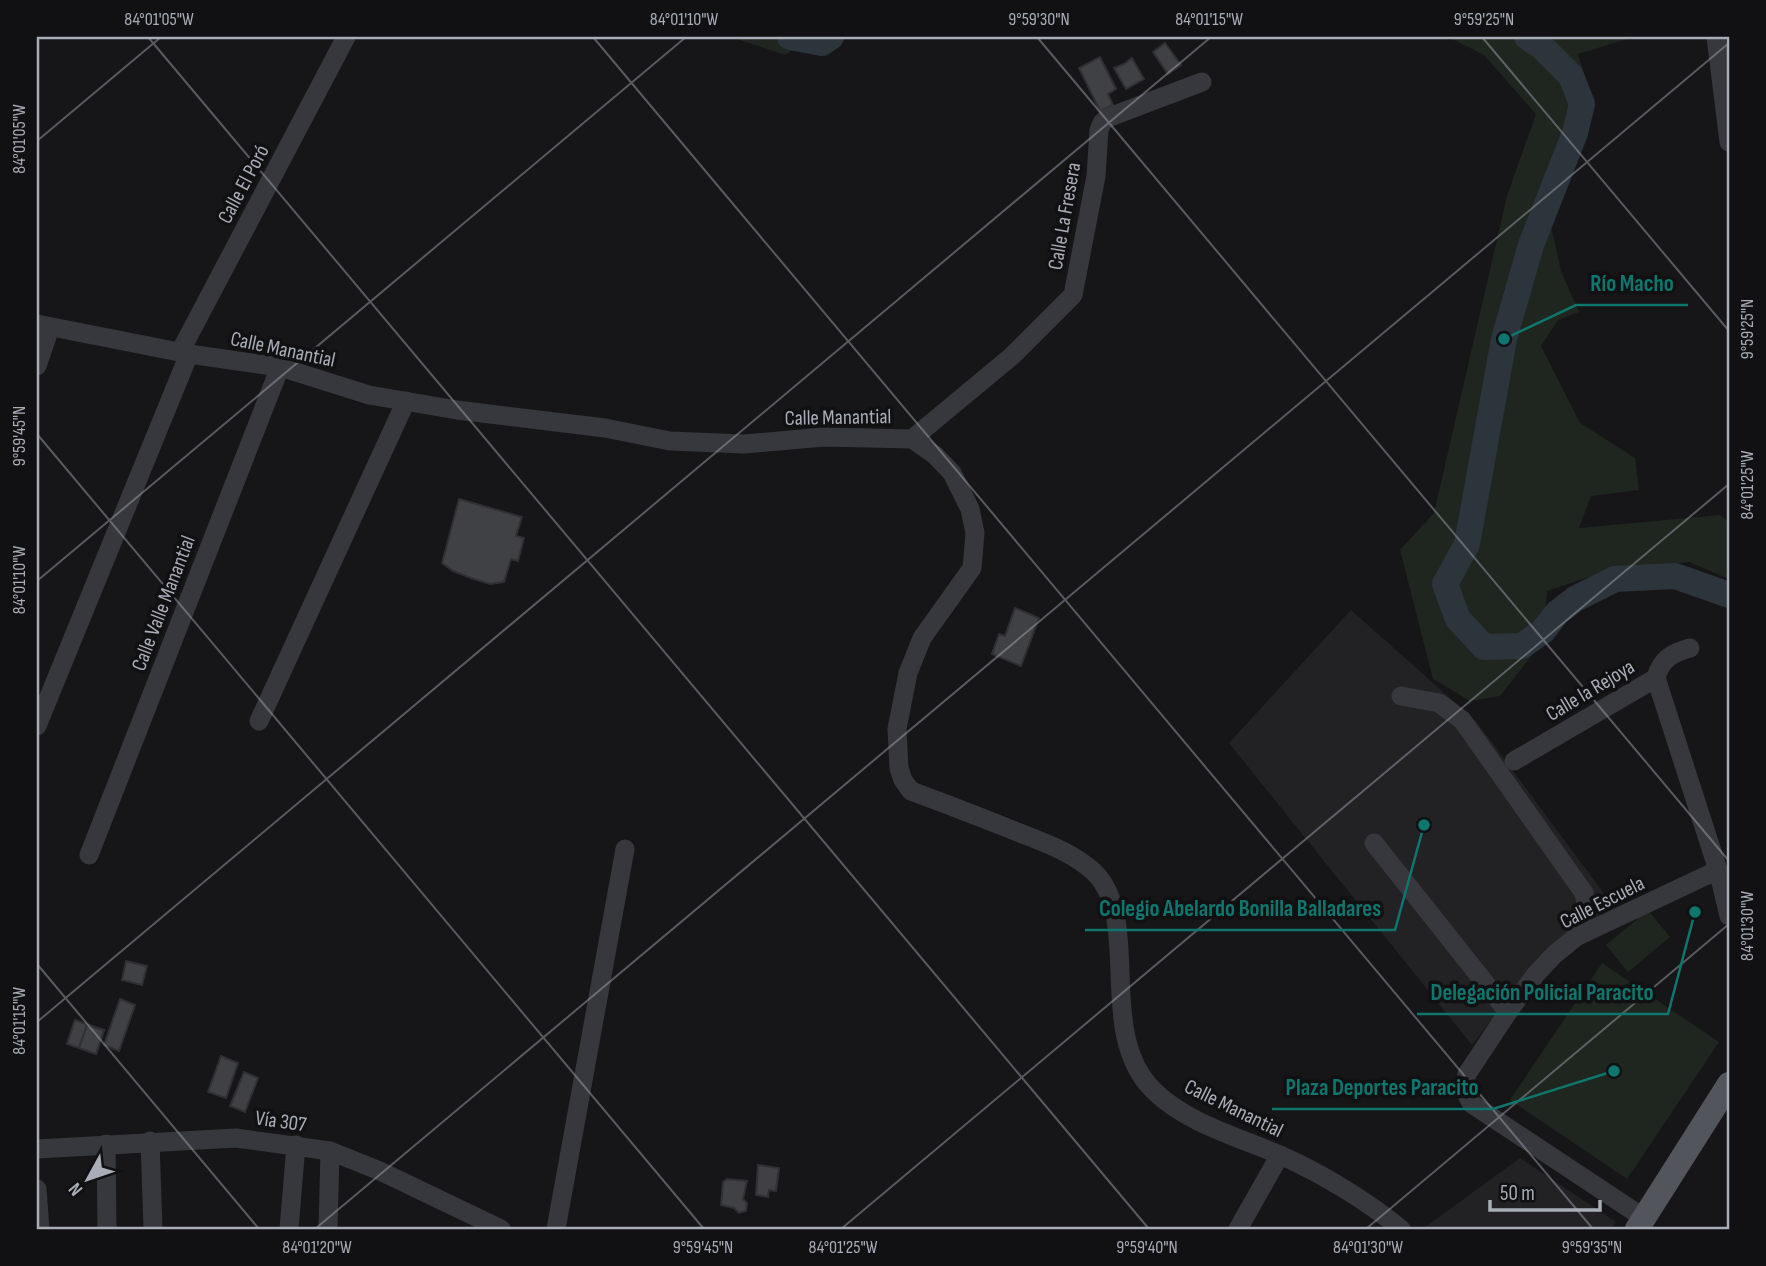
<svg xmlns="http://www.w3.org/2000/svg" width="1766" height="1266" viewBox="0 0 1766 1266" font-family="'Sofia Sans Condensed',sans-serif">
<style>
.built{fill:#222225}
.green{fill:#1e261f}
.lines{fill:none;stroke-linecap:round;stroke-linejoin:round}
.river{stroke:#2c353c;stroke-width:26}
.building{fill:#404145;stroke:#303034;stroke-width:2}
.minor{stroke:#37383d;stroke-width:19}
.major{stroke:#53555c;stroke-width:24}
.ticks{fill:none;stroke:#a8adb8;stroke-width:2;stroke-opacity:0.45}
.labels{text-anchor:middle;stroke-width:7;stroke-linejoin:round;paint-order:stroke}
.street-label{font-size:21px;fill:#a8adb8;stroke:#111113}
.leader{fill:none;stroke:#0f766e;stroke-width:2.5}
.callout-dot{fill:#0f766e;stroke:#111113;stroke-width:2.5}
.callout-label{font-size:23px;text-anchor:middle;font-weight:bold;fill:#0f766e;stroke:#111113;stroke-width:7;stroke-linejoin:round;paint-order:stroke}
.neatline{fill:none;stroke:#a8adb8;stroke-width:2.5}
.ticks-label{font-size:18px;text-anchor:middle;fill:#a8adb8}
</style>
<rect width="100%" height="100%" fill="#161618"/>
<!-- built -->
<g class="built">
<path d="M1351,610l125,111 138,186 -48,27 -29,27 -65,84 -243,-302z"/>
<path d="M1520,1158l96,64 -5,7 -187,-1z"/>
</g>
<!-- green -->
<g class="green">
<path d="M731,37h82l-28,18z"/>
<path d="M1448,37h186l-56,17 11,37 -15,67 -23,68 10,45 18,41 -21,8 -17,26 39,77 55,35 4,32 -48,6 -12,32 141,-13 9,7v57l-40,-17 -79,8 -63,21 -3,37 -12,27 -32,41 -30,5 -37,-22 -33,-129 34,-37 73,-317 29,-82 -52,-59z"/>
<path d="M1648,910l22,27 -42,35 -22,-27z"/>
<path d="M1602,963l117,79 -92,137 -117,-79z"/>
</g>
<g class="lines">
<!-- river -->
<g class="river">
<path d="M790,37l32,6 9,-6"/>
<path d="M1527,37l15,10 29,29 11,28 -7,29 -44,112 -27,94 -37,205 -22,40 13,35 26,28 38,-1 21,-15 14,-18 18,-14 40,-20 60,-3 54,19"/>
</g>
</g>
<!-- building -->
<g class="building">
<path d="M1165,43l16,22 -13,9 -15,-22z"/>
<path d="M1100,57l16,32 -8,5 5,11 -13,6 -21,-43z"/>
<path d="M1132,58l12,21 -18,10 -12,-21 10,-4z"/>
<path d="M459,499l63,18 -6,19 8,2 -6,23 -7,-2 -7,23 -14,2 -19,-6 -18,-7 -11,-8z"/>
<path d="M1015,608l24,10 -18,48 -29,-12 7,-20 6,2z"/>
<path d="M126,961l21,5 -5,19 -20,-5z"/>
<path d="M120,999l15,6 -16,46 -15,-6z"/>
<path d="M75,1020l29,10 -8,24 -29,-10z"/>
<path d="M87,1025l17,5 -8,24 -17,-6z"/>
<path d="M221,1056l17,7 -12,35 -18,-6z"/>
<path d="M244,1072l14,6 -13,34 -15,-6z"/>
<path d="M758,1165l21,3 -3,23 -7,-1 -1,7 -12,-2z"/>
<path d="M727,1179l20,2 -4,18 4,4 -1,8 -7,2 -5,-5 -13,-3 2,-23z"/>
</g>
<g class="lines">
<!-- minor -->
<g class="minor">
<path d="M1716,37l13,105"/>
<path d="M37,324l152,30 91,13 89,28 88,15 148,18 65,13 74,3 80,-7 88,2 23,16 17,18 18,36 5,24 -3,35 -50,70 -14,35 -11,56 2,39 4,12 8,11c33,12 66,25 99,38 29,12 60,21 84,43 49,48 1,160 59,218 33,33 85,47 127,65 41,18 87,46 121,74"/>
<path d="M180,352l166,-315"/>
<path d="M37,366l13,-38"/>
<path d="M912,439l100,-83 61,-61 23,-119 3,-46 3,-7 5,-5 95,-36"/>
<path d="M1656,678l62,192 11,46"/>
<path d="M1656,678c5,-19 16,-25 34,-30"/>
<path d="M1401,696l38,7 23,17 122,173 3,14 -6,27"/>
<path d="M259,721l147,-320"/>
<path d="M37,726l152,-372"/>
<path d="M1514,761l142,-83"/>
<path d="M1374,843l134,169"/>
<path d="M89,855l191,-488"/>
<path d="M150,1141l3,88"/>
<path d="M106,1144l1,85"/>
<path d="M37,1149l199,-11 94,13 50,20 121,58"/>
<path d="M37,1189l3,40"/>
<path d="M1644,1218l-172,-114c-7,-10 -9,-18 -5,-30l41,-62 28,-38 19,-20 21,-17 142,-67"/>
<path d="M289,1229l7,-84"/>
<path d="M328,1229l2,-78"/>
<path d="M556,1229l69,-380"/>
<path d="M1238,1229l42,-74"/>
</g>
<!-- major -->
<path class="major" d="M1637,1229l92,-145"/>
</g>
<!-- ticks -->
<path class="ticks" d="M148,37l1001,1192M593,37l1000,1192M1037,37l692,824M1482,37l247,294M37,141l124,-104M37,434l667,795M37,581l649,-544M37,964l222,265M37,1022l1174,-985M315,1229l1414,-1186M841,1229l888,-745M1366,1229l363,-305"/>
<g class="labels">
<!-- street labels -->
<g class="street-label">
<text transform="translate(243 184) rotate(-62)" y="7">Calle El Poró</text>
<text transform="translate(1064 216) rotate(-80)" y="7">Calle La Fresera</text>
<text transform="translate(283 349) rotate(12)" y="7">Calle Manantial</text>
<text transform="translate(838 417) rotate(-1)" y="7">Calle Manantial</text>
<text transform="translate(163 603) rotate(-69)" y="7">Calle Valle Manantial</text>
<text transform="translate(1590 690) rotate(-31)" y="7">Calle la Rejoya</text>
<text transform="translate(1602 902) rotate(-27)" y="7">Calle Escuela</text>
<text transform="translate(1234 1108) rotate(26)" y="7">Calle Manantial</text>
<text transform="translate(281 1121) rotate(8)" y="7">Vía 307</text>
</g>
</g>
<!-- callouts -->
<path class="leader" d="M1504 339L1576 305H1688M1424 825L1395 930H1085M1695 912L1668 1014H1417M1614 1071L1493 1109H1272"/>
<g class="callout-dot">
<circle cx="1504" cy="339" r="7"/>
<circle cx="1424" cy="825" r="7"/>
<circle cx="1695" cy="912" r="7"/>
<circle cx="1614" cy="1071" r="7"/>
</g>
<g class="callout-label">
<text x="1632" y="291">Río Macho</text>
<text x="1240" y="916">Colegio Abelardo Bonilla Balladares</text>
<text x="1542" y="1000">Delegación Policial Paracito</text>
<text x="1382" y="1095">Plaza Deportes Paracito</text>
</g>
<!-- border -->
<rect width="1766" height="1266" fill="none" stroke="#111113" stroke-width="77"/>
<!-- north arrow -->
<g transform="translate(88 1179) rotate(230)" stroke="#111113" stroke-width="5" paint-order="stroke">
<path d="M0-5L12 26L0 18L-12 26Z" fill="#a8adb8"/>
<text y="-10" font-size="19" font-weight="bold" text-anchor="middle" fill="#a8adb8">N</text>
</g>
<!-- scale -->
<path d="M1490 1200v10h110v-10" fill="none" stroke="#a8adb8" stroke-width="3.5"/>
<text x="1500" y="1200" font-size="21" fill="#a8adb8" stroke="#111113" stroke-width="5" paint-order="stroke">50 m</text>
<rect x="38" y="38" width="1690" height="1190" class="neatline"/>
<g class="ticks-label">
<text x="159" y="25">84°01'05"W</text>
<text x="684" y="25">84°01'10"W</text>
<text x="1039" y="25">9°59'30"N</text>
<text x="1209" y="25">84°01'15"W</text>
<text x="1484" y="25">9°59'25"N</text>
<text transform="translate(19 139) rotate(-90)" y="6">84°01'05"W</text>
<text transform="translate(1747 329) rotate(-90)" y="6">9°59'25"N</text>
<text transform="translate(19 436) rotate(-90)" y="6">9°59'45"N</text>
<text transform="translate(1747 485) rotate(-90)" y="6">84°01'25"W</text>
<text transform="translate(19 580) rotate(-90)" y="6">84°01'10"W</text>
<text transform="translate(1747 926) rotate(-90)" y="6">84°01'30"W</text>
<text transform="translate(19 1021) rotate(-90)" y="6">84°01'15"W</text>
<text x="317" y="1253">84°01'20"W</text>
<text x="703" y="1253">9°59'45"N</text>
<text x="843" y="1253">84°01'25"W</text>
<text x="1147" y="1253">9°59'40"N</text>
<text x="1368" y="1253">84°01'30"W</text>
<text x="1592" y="1253">9°59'35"N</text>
</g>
</svg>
